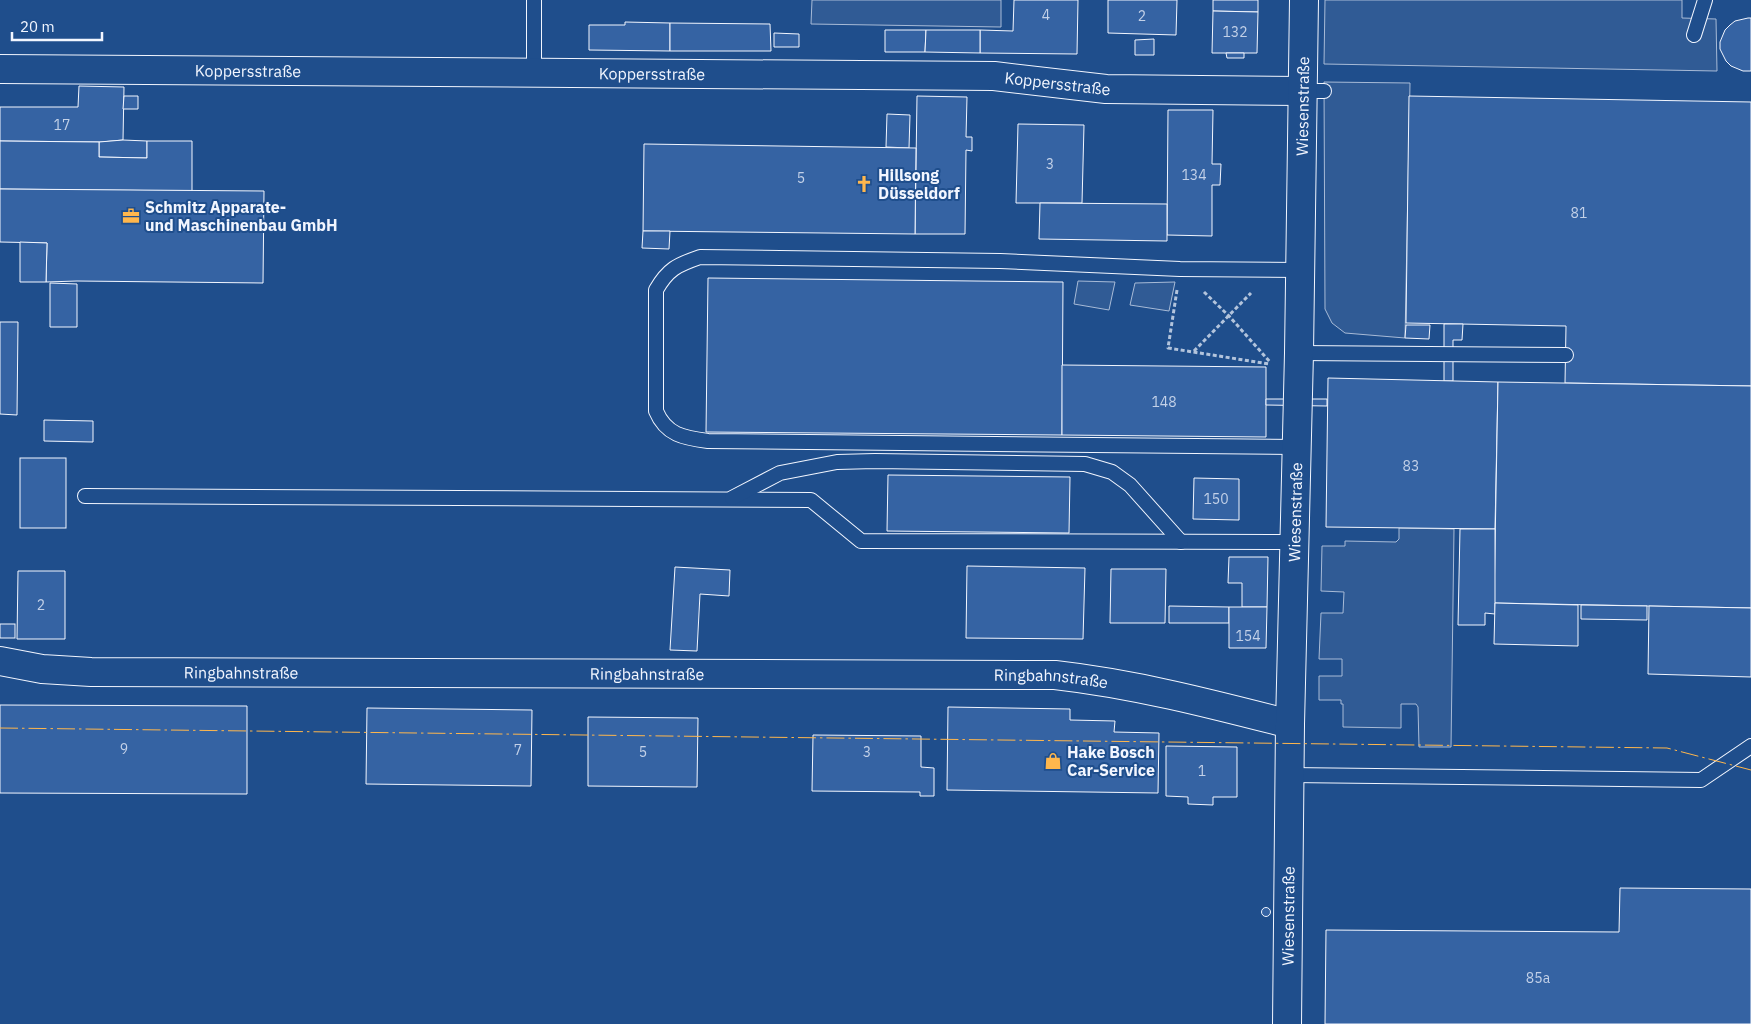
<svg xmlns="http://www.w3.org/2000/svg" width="1751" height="1024" viewBox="0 0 1751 1024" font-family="'IBM Plex Sans',sans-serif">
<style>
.built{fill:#305b95;stroke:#a8bbd7}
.building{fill:#3563a3;stroke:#f2f6ff}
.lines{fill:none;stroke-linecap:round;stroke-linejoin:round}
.lane-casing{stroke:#f2f6ff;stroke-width:16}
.street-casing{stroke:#f2f6ff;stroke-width:30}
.path{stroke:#b3c4dc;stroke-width:3;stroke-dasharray:4 2.5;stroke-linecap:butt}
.lane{stroke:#1f4e8c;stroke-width:14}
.street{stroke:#1f4e8c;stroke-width:28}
.power{stroke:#ffb74d;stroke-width:1;stroke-dasharray:18 4 2.5 4;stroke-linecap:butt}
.labels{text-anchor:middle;stroke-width:4;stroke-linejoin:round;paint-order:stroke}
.number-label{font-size:14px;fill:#c3d1e8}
.street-label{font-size:16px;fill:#f2f6ff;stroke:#1f4e8c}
.poi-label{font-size:16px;font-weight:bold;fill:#f2f6ff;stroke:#1f4e8c;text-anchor:start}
</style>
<rect width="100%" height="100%" fill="#1f4e8c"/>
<!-- built -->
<g class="built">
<path d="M812,0h189v27l-190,-3z"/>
<path d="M1325,0h357v18l34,1 1,52 -393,-7z"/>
<path d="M1324,82l86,1 -5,255 -60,-5 -13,-10 -7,-14z"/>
<path d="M1078,281l37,1 -6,28 -35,-6z"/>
<path d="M1175,282l-6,29 -39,-6 5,-22z"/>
<path d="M1399,528l55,1 -3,218h-32l-1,-40 -2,-3h-15v24l-58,-1v-23h-2v-4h-22v-24h23v-17h-23l2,-46h22l1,-21 -23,-1 1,-45h23v-5l51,1 3,-3z"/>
</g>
<!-- building -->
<g class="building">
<path d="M1014,0h64l-1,54 -97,-1v-23l33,1z"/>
<path d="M1108,0h69l-1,35 -68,-2z"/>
<path d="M1213,0h45v12l-45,-1z"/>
<path d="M1213,11l45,1 -1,41h-45z"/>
<path d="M1748,18h3v53h-8l-12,-5 -5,-5 -6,-12v-7l5,-12 5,-5 5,-4z"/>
<path d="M625,22l45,1v28l-81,-1v-25h36z"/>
<path d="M670,23l100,1 1,27h-101z"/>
<path d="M885,30h41l-1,22h-40z"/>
<path d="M926,30h54v23l-55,-1z"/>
<path d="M774,33l25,1v13h-25z"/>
<path d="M1154,39v16h-19v-15z"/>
<path d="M1226,53h18v5h-17z"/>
<path d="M79,86l45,1 -1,53 -22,2 -101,-1v-34h78z"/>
<path d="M124,96h14v13h-15z"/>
<path d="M917,96l50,1 -1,40h6v14l-6,-1 -1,84h-50z"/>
<path d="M1409,96l342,6v284l-186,-3 1,-57 -160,-3z"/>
<path d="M1168,110h45l-1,54h9l-1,21h-8v51l-45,-1z"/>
<path d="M887,114l23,1 -1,33 -23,-1z"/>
<path d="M1018,124l66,1 -2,78h-66z"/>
<path d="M123,140l24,1v17l-48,-1v-15z"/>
<path d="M0,141l99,1v15l48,1v-17h45v50l-192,-2z"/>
<path d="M644,144l272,4 -1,86 -272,-3z"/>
<path d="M0,189l264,2 -1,92 -186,-2 -31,1 1,-39 -47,-1z"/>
<path d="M1040,203l127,1v37l-128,-2z"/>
<path d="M643,231h27l-1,18 -27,-1z"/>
<path d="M20,242l27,1 -1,39h-26z"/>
<path d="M708,278l355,4 -1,153 -356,-3z"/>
<path d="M50,283l27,1v43h-27z"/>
<path d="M0,322h18l-1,93 -17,-1z"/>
<path d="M1444,324h19l-1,16h-9v41h-9z"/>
<path d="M1406,325h24l-1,14 -24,-1z"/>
<path d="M1062,365l204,2v70l-204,-2z"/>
<path d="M1328,378l170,4 -3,147 -169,-2z"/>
<path d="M1498,382l253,4v222l-257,-5z"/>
<path d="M1266,399h61v7l-61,-1z"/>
<path d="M44,420l49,1v21l-49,-1z"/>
<rect x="20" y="458" width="46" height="70"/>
<path d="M888,475l182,2 -1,56 -182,-2z"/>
<path d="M1194,478l45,1v41l-46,-1z"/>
<path d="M1460,529h35v85l-10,-1v12h-27z"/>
<path d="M1229,557h39l-1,50h-25v-24h-14z"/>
<path d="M967,566l118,2 -2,71 -117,-1z"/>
<path d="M675,567l55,3 -1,26 -29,-2 -3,57 -27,-1z"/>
<path d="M1111,569h55l-1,54h-55z"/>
<path d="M18,571h47v68h-48z"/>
<path d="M1495,603l83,2v41l-84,-2z"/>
<path d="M1581,605l66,1v14l-66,-1z"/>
<path d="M1169,606l60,1v16h-60z"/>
<path d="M1649,606l102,2v69l-103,-3z"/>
<path d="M1229,607h38l-1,41h-37z"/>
<rect x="0" y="624" width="15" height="14"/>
<path d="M0,705l247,1v88l-247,-1z"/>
<path d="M948,707l122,2v11l45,1 -1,11 45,1 -1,60 -211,-3z"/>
<path d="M367,708l165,2 -1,76 -165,-2z"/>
<path d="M588,717l110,1 -1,69 -109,-1z"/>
<path d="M813,735l108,1v31l13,1v28h-14v-4l-108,-1z"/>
<path d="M1166,746l71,1v50h-24v8l-25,-1v-7l-22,-1z"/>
<path d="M1620,888l131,1v135h-426l1,-94 293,2z"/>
<circle cx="1266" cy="912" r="4.5"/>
</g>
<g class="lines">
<!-- lane casing -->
<g class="lane-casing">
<g id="lane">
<path d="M1694,35l11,-35"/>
<path d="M534,73v-73"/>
<path d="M1303,91h21"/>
<path d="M1299,353l267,2"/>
<path d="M1296,447l-588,-6c-24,-3 -42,-6 -52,-30v-121c12,-21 21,-25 44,-33l300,4 180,8 120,1"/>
<path d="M85,496l726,4 50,41 433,1"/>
<path d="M732,498l48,-25 57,-11 38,-1 210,3 27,8 18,13 51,57"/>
<path d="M1290,775l411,5 50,-34"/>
</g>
</g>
<!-- street casing -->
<g class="street-casing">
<g id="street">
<path id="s1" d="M0,69l994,7 112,13 197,2"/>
<path id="s2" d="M0,661l42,8 49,3 964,3c80,9 157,29 235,49"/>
<path id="s3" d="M1287,1024l3,-300 9,-371 5,-353"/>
</g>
</g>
<!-- path -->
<g class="path">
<path d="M1177,290l-9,58 101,16"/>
<path d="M1204,292l25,24 41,46"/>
<path d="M1194,351l57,-58"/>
</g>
<!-- lane -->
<use href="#lane" class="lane"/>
<!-- street -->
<use href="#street" class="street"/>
<!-- power -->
<path class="power" d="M0,728l1667,20 84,22"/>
</g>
<!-- icons -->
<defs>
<g id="church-bare" transform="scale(1.35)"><path d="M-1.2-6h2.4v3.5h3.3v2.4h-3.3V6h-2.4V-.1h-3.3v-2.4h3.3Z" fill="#ffb74d" stroke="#1f4e8c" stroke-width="2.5" paint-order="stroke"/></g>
<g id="office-bare" transform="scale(1.35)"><path d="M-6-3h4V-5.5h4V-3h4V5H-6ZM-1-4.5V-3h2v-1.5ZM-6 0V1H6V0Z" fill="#ffb74d" stroke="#1f4e8c" stroke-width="2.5" paint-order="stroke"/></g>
<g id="shop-bare" transform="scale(1.35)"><path d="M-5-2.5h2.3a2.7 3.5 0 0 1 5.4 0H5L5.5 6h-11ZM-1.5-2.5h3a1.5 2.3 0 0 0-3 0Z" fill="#ffb74d" stroke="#1f4e8c" stroke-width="2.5" paint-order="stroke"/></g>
</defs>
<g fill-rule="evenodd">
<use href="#church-bare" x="864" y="184"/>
<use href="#office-bare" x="131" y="216"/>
<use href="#shop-bare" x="1053" y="761"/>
</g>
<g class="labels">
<!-- number labels -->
<g class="number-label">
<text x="1046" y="20">4</text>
<text x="1142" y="21">2</text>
<text x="1235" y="37">132</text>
<text x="62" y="130">17</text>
<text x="1050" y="169">3</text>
<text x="1194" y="180">134</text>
<text x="801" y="183">5</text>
<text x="1579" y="218">81</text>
<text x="1164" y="407">148</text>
<text x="1411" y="471">83</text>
<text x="1216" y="504">150</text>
<text x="41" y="610">2</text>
<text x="1248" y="641">154</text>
<text x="124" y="754">9</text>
<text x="518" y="755">7</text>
<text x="643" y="757">5</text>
<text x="867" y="757">3</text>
<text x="1202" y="776">1</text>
<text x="1538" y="983">85a</text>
</g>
<!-- street labels -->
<g class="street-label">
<text dy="6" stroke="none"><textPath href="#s1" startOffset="248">Koppersstraße</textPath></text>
<text dy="6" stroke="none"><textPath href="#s1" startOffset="652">Koppersstraße</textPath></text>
<text dy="6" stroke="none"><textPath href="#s1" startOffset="1058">Koppersstraße</textPath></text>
<text dy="6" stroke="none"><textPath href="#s3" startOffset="918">Wiesenstraße</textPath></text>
<text dy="6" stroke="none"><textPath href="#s3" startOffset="512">Wiesenstraße</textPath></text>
<text dy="6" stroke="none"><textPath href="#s2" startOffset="242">Ringbahnstraße</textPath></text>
<text dy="6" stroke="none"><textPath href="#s2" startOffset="648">Ringbahnstraße</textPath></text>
<text dy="6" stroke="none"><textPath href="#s2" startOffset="1052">Ringbahnstraße</textPath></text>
<text dy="6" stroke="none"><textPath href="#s3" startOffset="108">Wiesenstraße</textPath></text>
</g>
<!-- poi labels -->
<g class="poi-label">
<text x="878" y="181">Hillsong<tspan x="878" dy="18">Düsseldorf</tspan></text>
<text x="145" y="213">Schmitz Apparate-<tspan x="145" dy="18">und Maschinenbau GmbH</tspan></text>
<text x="1067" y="758">Hake Bosch<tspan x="1067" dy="18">Car-Service</tspan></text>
</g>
</g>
<!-- scale -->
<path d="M12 32v8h90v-8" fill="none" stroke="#f2f6ff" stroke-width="2.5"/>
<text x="20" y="32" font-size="15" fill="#f2f6ff" stroke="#1f4e8c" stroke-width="4" paint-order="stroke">20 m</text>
</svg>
